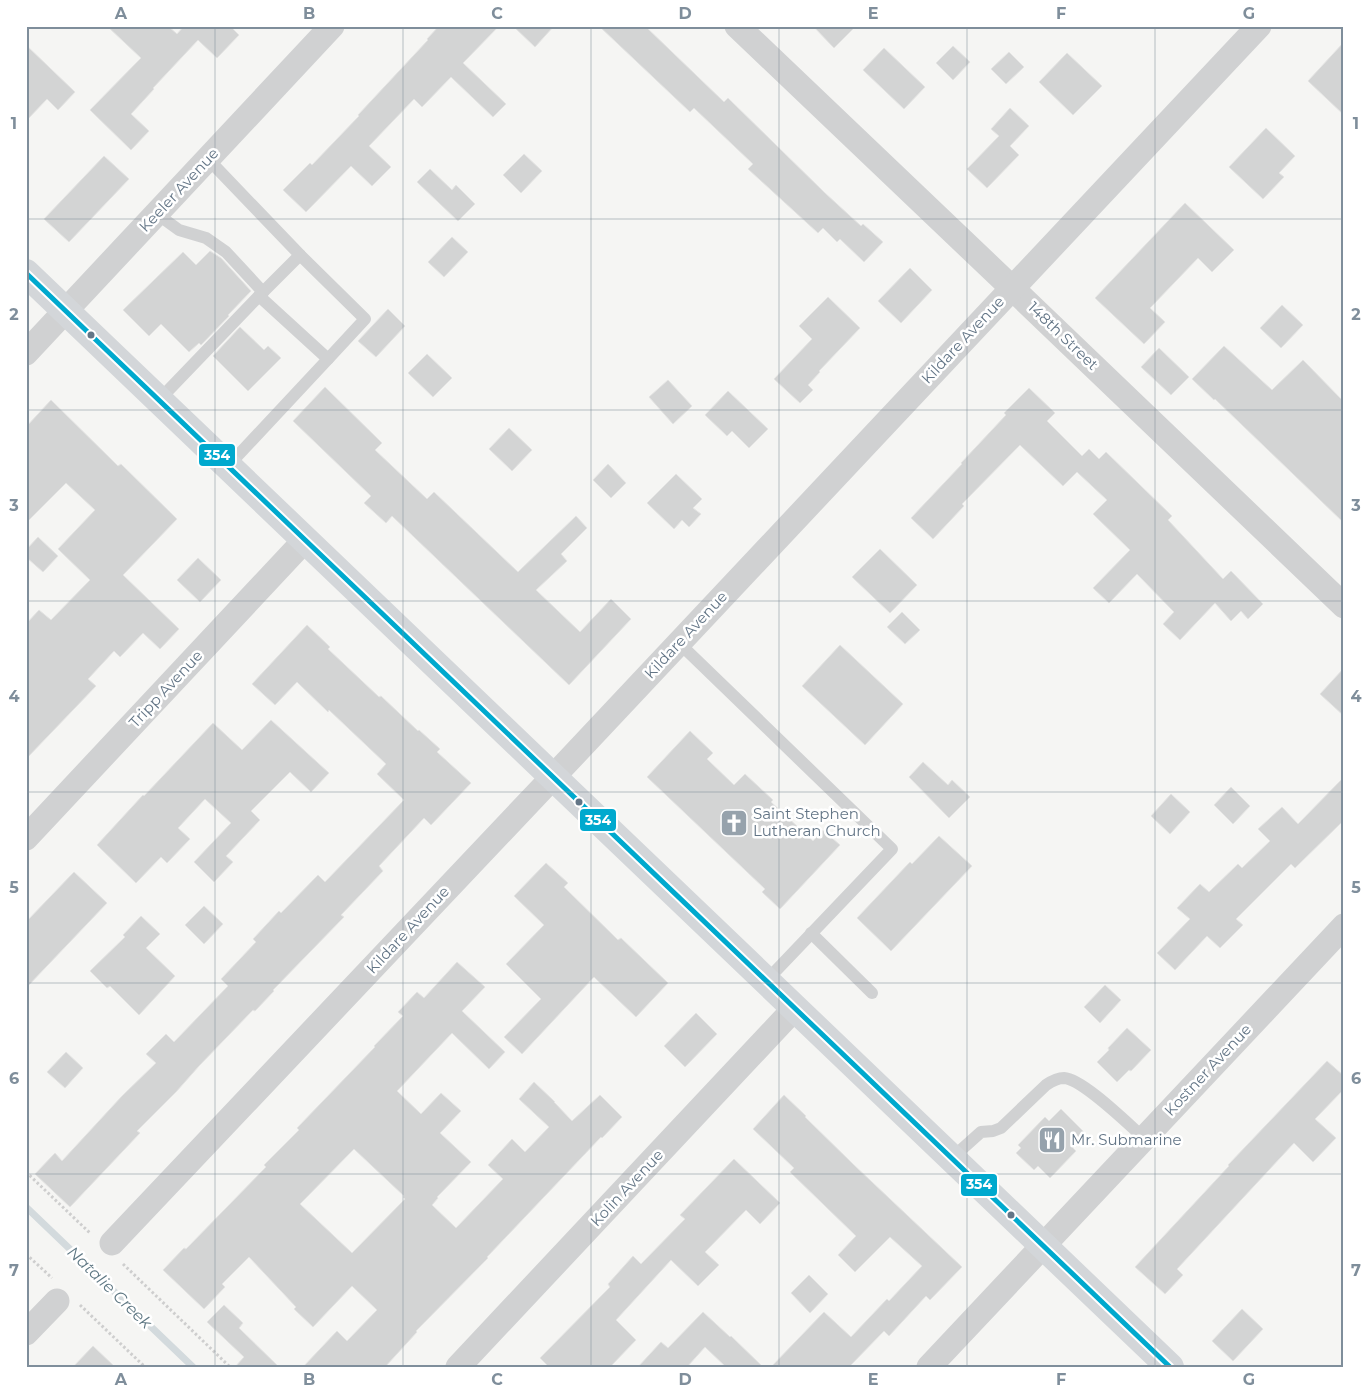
<svg xmlns="http://www.w3.org/2000/svg" width="1370" height="1393" viewBox="0 0 1370 1393" font-family="Montserrat,sans-serif">
<style>
.lines{fill:none;stroke-linecap:round;stroke-linejoin:round}
.stream{stroke:#d3dadd;stroke-width:7}
.building{fill:#d3d4d4;stroke:#e4e4e3;fill-rule:evenodd}
.path{stroke:#cecece;stroke-width:3;stroke-dasharray:2.5 2.5;stroke-linecap:butt}
.lane{stroke:#d0d1d2;stroke-width:12}
.street{stroke:#d0d1d2;stroke-width:25}
.primary{stroke:#d3d6d9;stroke-width:28}
.bus-1-casing{stroke:#fff;stroke-width:9}
.bus-1{stroke:#00a9ce;stroke-width:5}
.grid{fill:none;stroke:#7f8e9b;stroke-width:1;stroke-opacity:0.55}
.bus-dot{fill:#637586;stroke:#fff;stroke-width:2}
.labels{text-anchor:middle;stroke-width:5;stroke-linejoin:round;paint-order:stroke}
.street-label{font-size:15px;fill:#637586;stroke:#fff}
.poi-label{font-size:15px;fill:#637586;stroke:#fff;text-anchor:start}
.water-label{font-size:16px;font-style:italic;fill:#5e7783;stroke:#fff}
.line-badge{stroke:#fff;stroke-width:2}
.badge-label{font-size:14px;text-anchor:middle;font-weight:bold;fill:#fff}
.neatline{fill:none;stroke:#7f8e9b;stroke-width:2}
.grid-label{font-size:16px;text-anchor:middle;font-weight:bold;fill:#7f8e9b}
</style>
<rect width="100%" height="100%" fill="#f5f5f3"/>
<g class="lines">
<!-- stream -->
<path class="stream" d="M26,1207l167,160"/>
</g>
<!-- building -->
<g class="building">
<path d="M107,26h61l9,8 7,-8h46l9,9 -22,23 -19,-18 -45,48 1,1 -23,25 18,17 -18,19 -41,-40 51,-52z"/>
<path d="M439,26h60l-36,37 43,41 -13,13 -42,-40 -29,30 -8,-8 -45,47 22,21 -19,19 -21,-20 -45,46 -23,-22 27,-27 2,2 47,-49 -1,-1 70,-75 -1,-1z"/>
<path d="M513,26h41l-19,21z"/>
<path d="M599,26h46l79,76 4,-4 97,95 36,33 2,-2 20,18 -19,20 -24,-23 -3,3 -14,-14 -5,5 -70,-64 5,-5 -59,-56 -4,4z"/>
<path d="M813,26h43l-22,22z"/>
<path d="M1344,42v73l-36,-34z"/>
<path d="M26,45l49,47 -17,18 -11,-11 -21,22z"/>
<path d="M953,46l17,16 -17,18 -17,-17z"/>
<path d="M884,48l41,39 -21,22 -41,-39z"/>
<path d="M1009,52l15,15 -18,17 -15,-15z"/>
<path d="M1067,53l35,33 -29,29 -34,-33z"/>
<path d="M1010,108l19,18 -19,20 9,9 -32,33 -20,-19 32,-33 -8,-7z"/>
<path d="M1266,128l29,28 -16,17 5,4 -21,22 -34,-32z"/>
<path d="M524,154l18,17 -21,22 -18,-18z"/>
<path d="M104,156l25,23 -60,63 -25,-23z"/>
<path d="M430,169l22,21 4,-5 19,19 -17,17 -41,-39z"/>
<path d="M1185,203l49,47 -22,22 -14,-14 -48,50 15,14 -21,22 -49,-46z"/>
<path d="M452,237l16,15 -24,25 -16,-15z"/>
<path d="M210,251l11,7 30,33 -23,24 1,1 -28,29 -2,-2 -10,9 -28,-28 -12,12 -26,-26 60,-58 13,13z"/>
<path d="M910,268l22,22 -31,33 -23,-22z"/>
<path d="M828,297l32,31 -41,43 1,1 -12,13 5,5 -13,13 -26,-24 38,-40 -13,-13z"/>
<path d="M1282,305l21,20 -22,23 -21,-20z"/>
<path d="M388,309l17,17 -29,31 -18,-16z"/>
<path d="M240,327l24,23 4,-4 13,12 -33,33 -35,-35z"/>
<path d="M1224,346l48,44 31,-30 41,42v121l-129,-124 -1,1 -22,-21z"/>
<path d="M1159,348l30,29 -18,18 -30,-28z"/>
<path d="M427,354l25,24 -19,19 -25,-24z"/>
<path d="M668,380l24,26 -19,18 -24,-27z"/>
<path d="M325,387l57,56 -7,7 52,49 7,-7 84,80 58,-56 11,12 -26,26 6,7 -31,29 44,42 31,-33 20,20 -62,66 -177,-169 -6,7 -22,-20 7,-7 -78,-75z"/>
<path d="M1029,388l26,25 -8,8 35,35 7,-7 10,10 7,-7 66,64 -4,4 55,59 8,-8 32,33 -15,15 -7,-8 -10,10 -16,-18 -35,37 -17,-16 11,-12 -37,-38 -28,29 -16,-15 37,-38 -37,-36 14,-14 -30,-28 -14,14 -43,-41 -58,59 2,2 -31,33 -22,-21 51,-54 -1,-1 45,-48 -2,-2z"/>
<path d="M728,391l40,38 -19,19 -17,-17 -5,5 -22,-21z"/>
<path d="M51,400l67,66 3,-2 56,55 -54,56 56,54 -19,20 -17,-16 -23,24 -6,-6 -26,28 8,7 -70,73v-135l13,-14 12,10 39,-40 -32,-31 37,-39 -29,-27 -40,40v-96z"/>
<path d="M509,428l23,22 -20,21 -23,-22z"/>
<path d="M608,464l18,19 -15,15 -18,-18z"/>
<path d="M676,474l26,25 -9,9 8,6 -12,13 -7,-7 -8,9 -27,-26z"/>
<path d="M38,537l20,19 -15,16 -17,-15v-7z"/>
<path d="M880,549l37,36 -27,28 -38,-36z"/>
<path d="M198,558l23,22 -21,22 -23,-22z"/>
<path d="M902,612l18,18 -15,14 -18,-17z"/>
<path d="M307,625l23,22 -2,2 51,48 2,-1 37,35 1,-1 21,19 -3,3 34,31 -40,42 -7,-7 -45,48 4,5 -42,44 3,2 -71,73 1,1 -19,20 -2,-1 -54,56 -23,26 -39,39 3,2 -70,74 -35,-33 20,-21 7,8 60,-65 34,-33 -10,-9 20,-20 8,8 54,-56 -7,-7 35,-37 -3,-3 26,-28 2,2 37,-38 7,7 79,-82 -27,-26 9,-10 -57,-54 -1,2 -31,-30 -22,23 -23,-21z"/>
<path d="M840,645l63,59 -38,41 -63,-59z"/>
<path d="M1344,668v48l-24,-22z"/>
<path d="M271,720l58,53 -18,19 -21,-20 -39,39 9,9 -34,36 7,6 -19,20 -20,-20 37,-39 -26,-24 -27,29 12,11 -23,24 -6,-6 -25,26 -39,-38 46,-50 1,1 69,-73 29,27z"/>
<path d="M690,731l23,22 -6,6 27,26 11,-11 28,26 -2,2 42,39 10,-11 17,15 -60,64 -18,-17 3,-3 -118,-112z"/>
<path d="M923,762l25,23 4,-5 18,17 -21,21 -40,-41z"/>
<path d="M1344,777v43l-49,48 -4,-4 -55,55 7,6 -23,23 -13,-12 -32,34 -18,-17 33,-34 -13,-11 23,-24 9,8 29,-28 4,4 28,-27 -12,-12 24,-22 16,17z"/>
<path d="M1231,787l19,19 -17,18 -19,-19z"/>
<path d="M1171,794l19,18 -20,22 -19,-18z"/>
<path d="M939,836l33,30 -81,85 -34,-33 53,-56 2,2z"/>
<path d="M546,863l22,20 -4,4 54,53 3,-2 47,45 -32,34 -42,-40 -72,77 -18,-17 37,-38 -35,-35 38,-39 -30,-29z"/>
<path d="M74,872l33,31 -81,85v-66z"/>
<path d="M204,906l19,18 -19,20 -19,-19z"/>
<path d="M141,916l19,18 -14,14 29,28 -36,39 -29,-29 -3,2 -17,-17 35,-34 -2,-2z"/>
<path d="M457,962l28,25 -23,24 43,41 -16,17 -37,-36 -55,58 24,23 20,-21 20,18 -21,22 31,29 -34,35 1,1 -6,7 24,23 47,-49 -15,-14 24,-26 13,13 24,-25 -30,-28 15,-17 21,20h-1l18,19 28,-26 22,22 -20,21 -1,-1 -114,120 1,1 -72,73 1,1 -32,35h-82l34,-36 10,10 30,-31 -25,-24 -39,41 -19,-18 2,-2 -47,-50 -27,27 3,3 -21,22 -41,-39 21,-22 2,1 80,-82 -2,-2 35,-35 -2,-2 78,-81 -1,-1 29,-30 -5,-4 19,-20 7,6zM354,1149l50,47 -1,1 2,2 -53,54 -52,-49z"/>
<path d="M1105,985l16,15 -21,23 -16,-16z"/>
<path d="M696,1013l21,21 -32,33 -21,-21z"/>
<path d="M1127,1028l24,22 -20,21 -2,-1 -12,12 -20,-20 12,-12 -1,-2z"/>
<path d="M66,1052l17,16 -18,20 -18,-16z"/>
<path d="M1327,1061l17,15v13l-29,30 21,19 -23,24 -19,-19 -117,126 6,6 -18,19 -30,-27 94,-101 -1,-1z"/>
<path d="M784,1095l22,21 -1,1 49,48 108,102 -32,33 -4,-4 -37,40 -5,-5 -35,36h-78l53,-55 27,25 36,-38 2,2 33,-35 -32,-29 -35,35 -17,-17 18,-19 -66,-64 4,-4 -41,-39z"/>
<path d="M1061,1109l25,25 -13,14 3,3 -26,27 -12,-12 -4,4 -18,-17 5,-5 -3,-3 27,-28 4,4z"/>
<path d="M734,1159l46,44 -20,21 -14,-14 -41,42 14,13 -21,21 -27,-26 -55,60 20,20 -26,27h-61l-9,-9 70,-71 -2,-3 25,-28 8,8 44,-45 -5,-4z"/>
<path d="M809,1275l19,19 -18,19 -19,-20z"/>
<path d="M224,1305l19,18 -4,5 40,39h-44l9,-10 -37,-35z"/>
<path d="M1242,1309l21,20 -30,32 -21,-20z"/>
<path d="M703,1312l27,25 1,-1 32,31h-37l-21,-20 -18,20h-49l23,-25 7,6z"/>
<path d="M93,1346l22,21h-42z"/>
</g>
<g class="lines">
<!-- path -->
<g class="path">
<path d="M26,1172l65,62"/>
<path d="M26,1254l26,24"/>
<path d="M123,1264l107,103"/>
<path d="M80,1305l65,62"/>
</g>
<!-- lane -->
<g class="lane">
<path d="M208,159l92,96 -41,41"/>
<path d="M157,214l22,16 27,8 20,14 37,40"/>
<path d="M300,255l65,64 -37,40"/>
<path d="M159,400l100,-104 69,63 -100,107"/>
<path d="M679,643l213,206 -126,132"/>
<path d="M811,933l61,60"/>
<path d="M952,1158l29,-26 12,-1 8,-3 45,-43c6,-4 11,-7 18,-7 19,1 65,47 80,60"/>
</g>
<!-- street -->
<g class="street">
<path d="M737,26l275,262 332,318"/>
<path d="M26,353l306,-327"/>
<path d="M26,838l279,-298"/>
<path d="M112,1243l441,-466 706,-751"/>
<path d="M26,1333l31,-32"/>
<path d="M458,1367l337,-359"/>
<path d="M929,1367l415,-441"/>
</g>
<!-- primary -->
<path class="primary" d="M26,273l1144,1094"/>
<!-- bus-1 casing -->
<g class="bus-1-casing">
<path id="bus-1" d="M26,273l1144,1094"/>
</g>
<!-- bus-1 -->
<use href="#bus-1" class="bus-1"/>
</g>
<!-- grid -->
<path class="grid" d="M215,26v1341M403,26v1341M591,26v1341M779,26v1341M967,26v1341M1155,26v1341M26,219h1318M26,410h1318M26,601h1318M26,792h1318M26,983h1318M26,1174h1318"/>
<!-- icons -->
<defs>
<g id="church-square" transform="scale(1.4375)"><rect x="-9" y="-9" width="18" height="18" rx="4" fill="#96a2ac" stroke="#fff"/><path d="M-1.2-6h2.4v3.5h3.3v2.4h-3.3V6h-2.4V-.1h-3.3v-2.4h3.3Z" fill="#fff"/></g>
<g id="restaurant-square" transform="scale(1.4375)"><rect x="-9" y="-9" width="18" height="18" rx="4" fill="#96a2ac" stroke="#fff"/><path d="M-5-6h1v4h1v-4h1v4h1v-4h1v5L-1.5 .5V6h-2V.5L-5-1ZM5-6V6H3V1.5H1.5Q1.5-4 5-6Z" fill="#fff"/></g>
</defs>
<g fill-rule="evenodd">
<use href="#church-square" x="734" y="823"/>
<use href="#restaurant-square" x="1052" y="1140"/>
</g>
<!-- markers -->
<g class="bus-dot">
<circle cx="91" cy="335" r="4.5"/>
<circle cx="579" cy="802" r="4.5"/>
<circle cx="1011" cy="1215" r="4.5"/>
</g>
<g class="labels">
<!-- street labels -->
<g class="street-label">
<text transform="translate(179 190) rotate(-47)" y="5">Keeler Avenue</text>
<text transform="translate(1063 336) rotate(44)" y="5">148th Street</text>
<text transform="translate(963 340) rotate(-47)" y="5">Kildare Avenue</text>
<text transform="translate(686 635) rotate(-47)" y="5">Kildare Avenue</text>
<text transform="translate(166 689) rotate(-47)" y="5">Tripp Avenue</text>
<text transform="translate(408 930) rotate(-47)" y="5">Kildare Avenue</text>
<text transform="translate(1208 1070) rotate(-47)" y="5">Kostner Avenue</text>
<text transform="translate(627 1188) rotate(-47)" y="5">Kolin Avenue</text>
</g>
<!-- poi labels -->
<g class="poi-label">
<text x="753" y="819">Saint Stephen<tspan x="753" dy="17">Lutheran Church</tspan></text>
<text x="1071" y="1145">Mr. Submarine</text>
</g>
<!-- water labels -->
<g class="water-label">
<text transform="translate(110 1287) rotate(44)" y="6">Natalie Creek</text>
</g>
</g>
<g class="line-badge">
<rect x="198" y="443" width="38" height="24" rx="5" fill="#00a9ce"/>
<rect x="579" y="808" width="38" height="24" rx="5" fill="#00a9ce"/>
<rect x="960" y="1173" width="38" height="24" rx="5" fill="#00a9ce"/>
</g>
<g class="badge-label">
<text x="217" y="460">354</text>
<text x="598" y="825">354</text>
<text x="979" y="1189">354</text>
</g>
<!-- border -->
<rect width="1370" height="1393" fill="none" stroke="#ffffff" stroke-width="55"/>
<rect x="28" y="28" width="1314" height="1338" class="neatline"/>
<g class="grid-label">
<text x="121" y="19">A</text>
<text x="309" y="19">B</text>
<text x="497" y="19">C</text>
<text x="685" y="19">D</text>
<text x="873" y="19">E</text>
<text x="1061" y="19">F</text>
<text x="1249" y="19">G</text>
<text x="14" y="129">1</text>
<text x="1356" y="129">1</text>
<text x="14" y="320">2</text>
<text x="1356" y="320">2</text>
<text x="14" y="511">3</text>
<text x="1356" y="511">3</text>
<text x="14" y="702">4</text>
<text x="1356" y="702">4</text>
<text x="14" y="893">5</text>
<text x="1356" y="893">5</text>
<text x="14" y="1084">6</text>
<text x="1356" y="1084">6</text>
<text x="14" y="1276">7</text>
<text x="1356" y="1276">7</text>
<text x="121" y="1385">A</text>
<text x="309" y="1385">B</text>
<text x="497" y="1385">C</text>
<text x="685" y="1385">D</text>
<text x="873" y="1385">E</text>
<text x="1061" y="1385">F</text>
<text x="1249" y="1385">G</text>
</g>
</svg>
